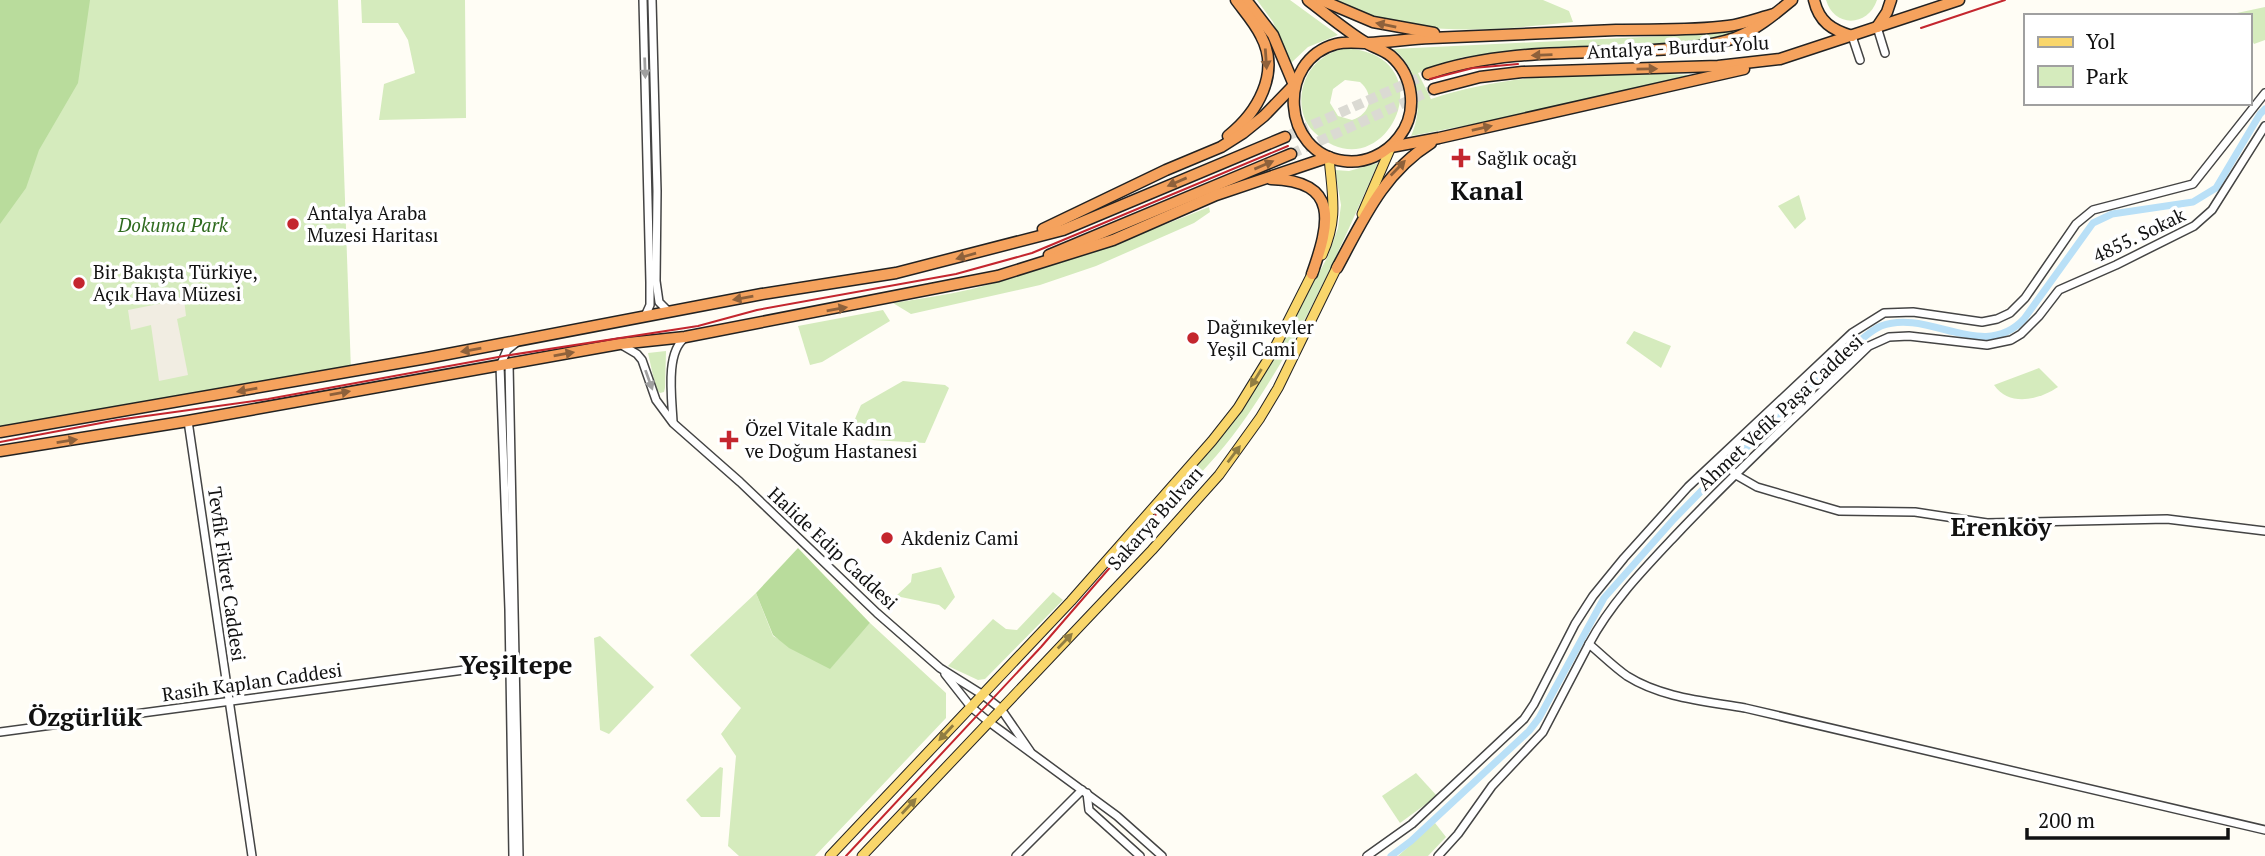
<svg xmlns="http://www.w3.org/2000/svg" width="2265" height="856" viewBox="0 0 2265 856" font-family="'PT Serif',serif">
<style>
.green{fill:#d5ebbd;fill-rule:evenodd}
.forest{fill:#b9dc9c}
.plaza{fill:#f1ede2}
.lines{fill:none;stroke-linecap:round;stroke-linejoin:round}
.canal{stroke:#b9e0f7;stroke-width:7}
.highway-tunnel{stroke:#dbdad3;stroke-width:10;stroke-dasharray:10 5;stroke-linecap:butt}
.minor-casing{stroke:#444;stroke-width:10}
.major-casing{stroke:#222;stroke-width:11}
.highway-casing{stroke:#222;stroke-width:13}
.minor{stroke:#fff;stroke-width:7}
.major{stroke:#f9d66b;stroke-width:9}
.highway{stroke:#f5a25d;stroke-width:10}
.tram{stroke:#c4262e;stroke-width:2}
.oneway{fill:#8e613b}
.oneway2{fill:#a0a0a0}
.oneway3{fill:#917d42}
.poi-dot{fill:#c4262e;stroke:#fff;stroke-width:2.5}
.labels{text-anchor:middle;stroke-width:7;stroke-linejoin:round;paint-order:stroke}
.street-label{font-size:19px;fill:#111;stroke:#fff}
.poi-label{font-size:19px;fill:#111;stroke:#fff;text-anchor:start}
.park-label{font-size:19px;font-style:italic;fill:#2f6b1f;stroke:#fff}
.district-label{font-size:26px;font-weight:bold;fill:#111;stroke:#fff}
</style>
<rect width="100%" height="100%" fill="#fffdf5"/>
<!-- green -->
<g class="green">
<path d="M0,0h338l13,371 -351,60z"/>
<path d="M361,0h104l1,118 -87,2 5,-36 31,-11 -7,-33 -10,-17h-36z"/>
<path d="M1257,0h33l48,35 -30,12 -18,17 -17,-42z"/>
<path d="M1335,0h208l26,11 4,11c-66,7 -138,15 -203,-6 -12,-4 -23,-11 -35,-16z"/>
<path d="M1826,0h51c-9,27 -43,28 -51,0z"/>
<path d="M2265,7v33l-11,4 -5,-9v-19h-11l-1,-3z"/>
<path d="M1738,30l-3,3 -45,11 -200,10 -27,3 -45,16 13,26c82,-27 173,-28 259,-24l-180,42 -99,19c13,-28 8,-68 -18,-87l312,-15z"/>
<path d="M1344,48c108,6 40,150 -30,84 -20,-19 -15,-56 6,-72 7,-6 15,-9 24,-12zM1345,80l15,2c15,13 11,32 -8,38l-14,-4 -8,-13 3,-14z"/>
<path d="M1378,163c-37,84 -78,177 -131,253 -19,28 -42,53 -66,78l-6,-6 80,-98 72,-132 11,-30 3,-23 -6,-35 14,1z"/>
<path d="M1799,195l7,24 -11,10 -17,-23z"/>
<path d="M1209,207l1,5 -16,11 -98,43 -56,19 -129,29 -18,-11c26,-4 53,-8 79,-14 81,-21 160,-51 237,-82z"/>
<path d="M883,310l7,11 -68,41 -12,3 -12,-39z"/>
<path d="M1634,331l37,15 -10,22 -35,-25z"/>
<path d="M666,351l-1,37 -1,4 -4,1 -4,-4 -8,-36z"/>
<path d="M2039,368l19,19c-19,13 -49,20 -64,-2z"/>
<path d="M903,381l42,4 4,3 -24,55 -53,-3 -21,-12 10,-23z"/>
<path d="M941,567l14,30 -10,13 -6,-5 -43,-9 15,-14 1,-8z"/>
<path d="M1053,592l10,8 -78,79 -7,1 -30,-14 45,-47 13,10 11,1z"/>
<path d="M756,593l17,43 57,32 40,-45 76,70v25l-131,138h-76l-11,-10 8,-90 -15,-22 20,-26 -51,-53z"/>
<path d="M600,636l54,51 -45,47 -9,-4 -6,-92z"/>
<path d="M720,767l3,1 -3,49h-19l-15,-17z"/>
<path d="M1416,773l21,23 -37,27 -18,-27z"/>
<path d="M1435,823l11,14 -18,19h-30z"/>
</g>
<!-- forest -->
<g class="forest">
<path d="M0,0h90l-12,83 -39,67 -13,38 -26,36z"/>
<path d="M798,548l72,75 -40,46 -41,-21 -16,-13 -17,-42z"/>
</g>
<!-- plaza -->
<path class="plaza" d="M184,299l2,17 -9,3 11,56 -29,6 -8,-56 -20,5 -3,-20z"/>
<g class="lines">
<!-- canal -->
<path class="canal" d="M1391,856l20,-15 118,-110 10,-13 65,-120 70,-79 40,-41 149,-140c5,-4 11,-9 18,-12 48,-18 102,37 143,-7l69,-96 19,-9 81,-12 23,-14 44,-74 5,-5"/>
<!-- highway-tunnel -->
<g class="highway-tunnel">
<path d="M1285,137l143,-63"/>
<path d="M1291,154l143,-65"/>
</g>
<!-- minor casing -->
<g class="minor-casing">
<g id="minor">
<path d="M643,0l7,282v23l-5,11"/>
<path d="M652,0l5,191 -1,90 3,21 9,9"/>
<path d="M1877,27l8,26"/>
<path d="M1852,36l8,24"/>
<path d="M620,344l17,10 5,6 14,40 17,23 67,59 137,131 63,55 43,27 18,14 29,42"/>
<path d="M509,364l10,492"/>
<path d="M188,421l64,435"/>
<path d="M673,422c-1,-23 -8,-70 12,-84"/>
<path d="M1721,458l15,17 21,12 82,24 76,1 72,11 180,-4 98,12"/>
<path d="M1589,644c22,-41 54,-74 86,-108 62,-66 129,-127 194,-190l20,-9 20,-1 78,9 24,-5 10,-6 18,-18 20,-26 57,-25 78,-39 18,-16 53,-84"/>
<path d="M945,674l26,33 18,15 128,94 45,40"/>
<path d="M0,732l509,-68"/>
<path d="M1087,793l2,17 51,46"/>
<path d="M513,856l-4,-247 -9,-243 7,-16 10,-8"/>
<path d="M1016,856l66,-66"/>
<path d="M1367,856l45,-32 112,-105 10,-15 41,-80 18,-28 31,-38 64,-71 164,-154 32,-20 29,-1 69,10 15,-3 13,-6 15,-15 51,-74 17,-14 100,-26 72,-91"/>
<path d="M1438,856l20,-22 34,-48 51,-54 46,-88c12,10 25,23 38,32 35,22 78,25 118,32l520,122"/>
</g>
</g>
<!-- major casing -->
<g class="major-casing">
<g id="major">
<path d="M1362,214l29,-67"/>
<path d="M1322,255c17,-37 10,-60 7,-98"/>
<path d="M830,856l241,-255 141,-160 26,-33 35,-57 41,-81"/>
<path d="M862,856l290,-306 67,-75 41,-57 18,-30 60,-123"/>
</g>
</g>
<!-- highway casing -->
<g class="highway-casing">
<g id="highway">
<path d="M1246,0l27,35 21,50"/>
<path d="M1308,0c18,14 36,29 55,41 9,6 19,8 28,15 23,20 27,57 8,81 -13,17 -34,27 -55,24 -63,-8 -68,-101 -8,-117 11,-3 21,-1 32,-1 21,-1 42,-4 63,-5 62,-3 124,-5 185,-8 37,-1 75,1 112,-4 15,-2 31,-8 46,-12"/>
<path d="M1321,0l52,22 61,11"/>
<path d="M1814,0c5,22 18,30 38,36"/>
<path d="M1877,27l10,-15 4,-12"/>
<path d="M1428,74c66,-23 138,-21 206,-23 34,-2 68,-2 101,-13 21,-8 40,-24 57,-38"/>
<path d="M1434,89l46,-12 42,-5 196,-6 62,-7 179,-59"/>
<path d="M1228,136c29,-23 53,-63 33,-100 -6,-13 -17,-25 -25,-36"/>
<path d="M1391,147l48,-9 305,-69"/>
<path d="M1271,179c69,2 59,44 41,95"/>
<path d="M1043,229l123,-59 55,-23 22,-14 21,-17 29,-30"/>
<path d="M1049,255l242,-101"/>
<path d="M1337,268c26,-48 46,-95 94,-125"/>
<path d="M0,432l427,-74 335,-64 134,-21 167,-43 222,-93"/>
<path d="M0,451l188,-30 431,-77 66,-7 313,-61 115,-36 103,-45 113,-38"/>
</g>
</g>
<!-- minor -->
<use href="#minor" class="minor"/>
<!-- major -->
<use href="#major" class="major"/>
<!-- highway -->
<use href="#highway" class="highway"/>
<!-- tram -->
<g class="tram">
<path d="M1921,28l84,-28"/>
<path d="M1430,79l43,-11 45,-4"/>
<path d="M0,442l117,-22 151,-21 236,-43 194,-30 59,-16 199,-36 76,-21 256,-107"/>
<path d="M846,856l195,-209 137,-158"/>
</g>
</g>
<!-- one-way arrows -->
<defs><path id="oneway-solid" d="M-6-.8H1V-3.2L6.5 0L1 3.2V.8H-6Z" transform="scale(1.75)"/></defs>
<g class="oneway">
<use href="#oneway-solid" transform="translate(1386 25) rotate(-168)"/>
<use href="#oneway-solid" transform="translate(1542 55) rotate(178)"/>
<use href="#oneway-solid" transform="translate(1266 59) rotate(86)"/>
<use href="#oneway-solid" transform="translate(1647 69) rotate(-1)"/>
<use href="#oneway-solid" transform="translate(1482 128) rotate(-13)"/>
<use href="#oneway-solid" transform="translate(1264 165) rotate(-23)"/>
<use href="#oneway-solid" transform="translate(1398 168) rotate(-46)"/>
<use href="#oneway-solid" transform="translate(1177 182) rotate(157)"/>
<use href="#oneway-solid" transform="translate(966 256) rotate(164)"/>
<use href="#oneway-solid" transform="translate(743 298) rotate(170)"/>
<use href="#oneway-solid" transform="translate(837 309) rotate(-10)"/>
<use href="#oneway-solid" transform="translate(471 350) rotate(170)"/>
<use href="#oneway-solid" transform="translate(564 354) rotate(-10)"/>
<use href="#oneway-solid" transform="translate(247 390) rotate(170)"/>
<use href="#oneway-solid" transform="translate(340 393) rotate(-10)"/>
<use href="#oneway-solid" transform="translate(67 441) rotate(-9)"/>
</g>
<g class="oneway2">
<use href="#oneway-solid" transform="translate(645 68) rotate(88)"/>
<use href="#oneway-solid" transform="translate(649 380) rotate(70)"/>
</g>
<g class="oneway3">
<use href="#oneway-solid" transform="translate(1256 378) rotate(122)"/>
<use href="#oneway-solid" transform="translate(1234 454) rotate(-53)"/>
<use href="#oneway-solid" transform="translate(1065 641) rotate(-46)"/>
<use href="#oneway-solid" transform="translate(946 733) rotate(133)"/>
<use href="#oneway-solid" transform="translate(909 806) rotate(-47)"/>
</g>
<!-- markers -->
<g class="poi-dot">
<path d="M1457.5 147.5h7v7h7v7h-7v7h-7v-7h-7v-7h7z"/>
<circle cx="293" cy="224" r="7"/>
<circle cx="79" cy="283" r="7"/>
<circle cx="1193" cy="338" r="7"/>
<path d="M725.5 429.5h7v7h7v7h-7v7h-7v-7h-7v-7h7z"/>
<circle cx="887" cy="538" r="7"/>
</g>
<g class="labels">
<!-- street labels -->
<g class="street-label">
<text transform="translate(1678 47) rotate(-3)" y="7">Antalya - Burdur Yolu</text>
<text transform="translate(2139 235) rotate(-26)" y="7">4855. Sokak</text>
<text transform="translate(1780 412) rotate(-43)" y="7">Ahmet Vefik Paşa Caddesi</text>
<text transform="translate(1155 518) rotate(-48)" y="7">Sakarya Bulvarı</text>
<text transform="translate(833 548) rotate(43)" y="7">Halide Edip Caddesi</text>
<text transform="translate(227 574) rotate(82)" y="7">Tevfik Fikret Caddesi</text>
<text transform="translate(252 682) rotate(-8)" y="7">Rasih Kaplan Caddesi</text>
</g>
<!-- poi labels -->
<g class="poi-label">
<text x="1477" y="165">Sağlık ocağı</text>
<text x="307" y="220">Antalya Araba<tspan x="307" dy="22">Muzesi Haritası</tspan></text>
<text x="93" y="279">Bir Bakışta Türkiye,<tspan x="93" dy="22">Açık Hava Müzesi</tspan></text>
<text x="1207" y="334">Dağınıkevler<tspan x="1207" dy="22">Yeşil Cami</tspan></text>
<text x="745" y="436">Özel Vitale Kadın<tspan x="745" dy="22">ve Doğum Hastanesi</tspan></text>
<text x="901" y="545">Akdeniz Cami</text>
</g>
<!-- park labels -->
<g class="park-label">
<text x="173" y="232">Dokuma Park</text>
</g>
<!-- district labels -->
<g class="district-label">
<text x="1487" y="200">Kanal</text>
<text x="2001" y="536">Erenköy</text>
<text x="516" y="674">Yeşiltepe</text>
<text x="85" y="726">Özgürlük</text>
</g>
</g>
<!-- legend -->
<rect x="2024" y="14" width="228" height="91" fill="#ffffff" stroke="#a0a0a0" stroke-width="2"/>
<rect x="2038" y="37" width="35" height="10" fill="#f9d66b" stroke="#a0a0a0" stroke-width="2"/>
<text x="2086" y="49" font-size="21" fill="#111111">Yol</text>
<rect x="2038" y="66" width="35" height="21" fill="#d5ebbd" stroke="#a0a0a0" stroke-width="2"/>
<text x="2086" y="84" font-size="21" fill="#111111">Park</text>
<!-- scale -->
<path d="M2027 828v10h201v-10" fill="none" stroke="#111111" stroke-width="3.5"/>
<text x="2038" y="828" font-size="21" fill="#111111" stroke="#ffffff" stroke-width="5" paint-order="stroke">200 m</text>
</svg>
